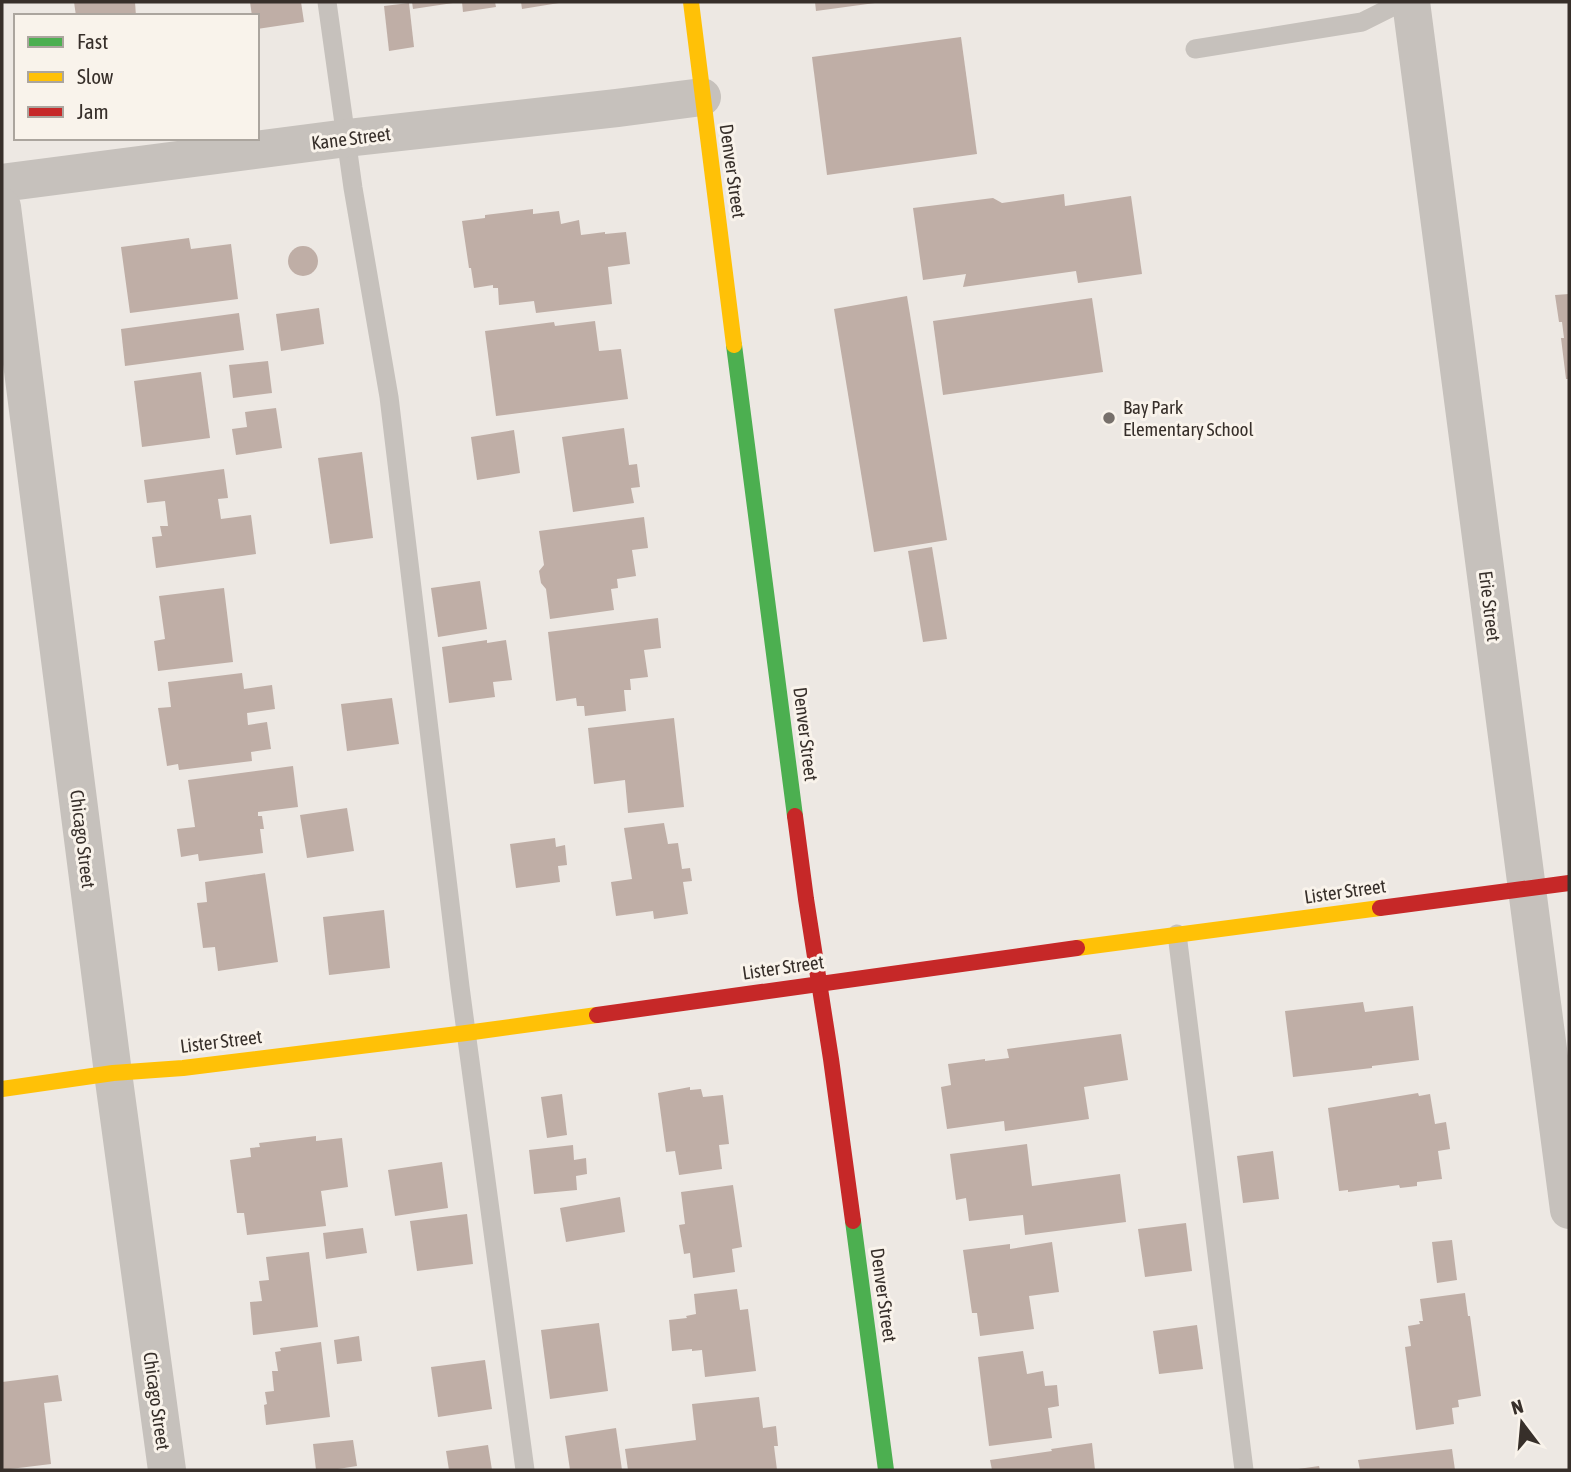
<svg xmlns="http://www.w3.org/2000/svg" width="1571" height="1472" viewBox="0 0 1571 1472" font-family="'Asap Condensed',sans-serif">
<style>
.building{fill:#bfaea6}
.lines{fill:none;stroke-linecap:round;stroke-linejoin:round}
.lane{stroke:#c6c1bc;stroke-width:19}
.street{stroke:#c6c1bc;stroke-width:38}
.fast{stroke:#4caf50;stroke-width:16}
.slow{stroke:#ffc107;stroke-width:16}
.jam{stroke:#c62828;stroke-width:16}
.poi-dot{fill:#77706b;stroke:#f9f3eb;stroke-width:2.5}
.labels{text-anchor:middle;stroke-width:6;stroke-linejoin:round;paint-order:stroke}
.street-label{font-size:19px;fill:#372f2a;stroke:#f9f3eb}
.poi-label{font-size:19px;fill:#372f2a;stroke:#f9f3eb;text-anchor:start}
</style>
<rect width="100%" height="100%" fill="#ede8e3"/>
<!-- building -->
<g class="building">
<path d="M74,2h61l1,14h-60z"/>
<path d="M250,2h51l3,20 -47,7v-13h-5z"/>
<path d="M412,2h41v1l-40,6z"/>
<path d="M462,2h33l1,5 -33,5z"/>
<path d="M521,2h38v1l-37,6z"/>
<path d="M815,2h60v1l-59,8z"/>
<path d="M409,3l5,44 -25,4 -5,-45z"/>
<path d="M961,37l16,117 -150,21 -15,-118z"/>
<path d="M1064,194l1,12 66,-10 11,78 -64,9 -2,-12 -113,16 3,-13 -43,6 -10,-72 80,-10 9,5z"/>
<path d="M533,209v5l26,-3 2,13 18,-4 2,15 24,-3v2l21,-2 4,32 -22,3 4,37 -76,9 -2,-12 -35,4 -1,-17h-5v-3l-19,3 -3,-20h-2l-7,-47 23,-3v-3z"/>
<path d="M189,238l2,11 40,-5 7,55 -108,14 -9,-66z"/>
<circle cx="303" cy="261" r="15"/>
<path d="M1569,294v85h-3l-5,-41h3l-2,-16h-3l-4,-27z"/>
<path d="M907,296l40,244 -73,12 -40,-243z"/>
<path d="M1092,298l11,74 -160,23 -10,-74z"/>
<path d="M319,308l5,36 -43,7 -5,-37z"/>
<path d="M239,313l5,37 -119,16 -4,-37z"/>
<path d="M595,321l4,30 22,-2 7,50 -132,17 -11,-85 69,-9 1,4z"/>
<path d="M268,361l4,32 -39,5 -4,-33z"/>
<path d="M201,372l9,66 -68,9 -8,-66z"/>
<path d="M276,408l6,40 -46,7 -4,-26 15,-2 -2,-15z"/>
<path d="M624,428l5,37 8,-1 3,23 -9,1 3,15 -61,9 -11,-75z"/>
<path d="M514,430l6,43 -43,7 -6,-43z"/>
<path d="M362,452l11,86 -43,6 -12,-86z"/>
<path d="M224,469l4,29 -10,1 3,20 30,-4 5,39 -100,14 -4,-31 10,-1 -2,-10h8l-3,-25 -18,2 -3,-23z"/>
<path d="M644,517l4,31 -16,2 4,26 -19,3 1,9 -7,1 3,21 -64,9 -4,-30 -5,-6 -2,-12 5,-6 -5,-34z"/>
<path d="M932,547l15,92 -24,3 -15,-91z"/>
<path d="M480,581l7,48 -49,8 -7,-49z"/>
<path d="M224,588l9,74 -75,9 -4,-30 11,-2 -6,-43z"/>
<path d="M658,618l3,30 -17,2 4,27 -18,2 1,11h-7l2,21 -41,5 -1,-10h-7l-1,-8 -20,3 -8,-69z"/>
<path d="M487,640v3l19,-3 6,40 -19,2 2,15 -46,6 -7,-56z"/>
<path d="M242,673l2,16 28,-4 3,24 -28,4 1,12 19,-3 4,27 -20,3 1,9 -73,9 -1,-6 -11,2 -9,-58 13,-1 -3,-25z"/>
<path d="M392,698l7,46 -52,7 -6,-47z"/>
<path d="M674,718l10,89 -56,6 -3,-33 -31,4 -6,-56z"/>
<path d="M293,766l5,41 -40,5v4h4l2,13h-4l3,24 -64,8 -1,-7 -17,3 -4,-28 18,-2 -7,-47z"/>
<path d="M347,808l7,43 -47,7 -7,-43z"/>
<path d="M664,823l4,21 10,-1 4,26 8,-1 2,13 -9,1 5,32 -34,5 -1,-8 -37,5 -5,-34 21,-3 -8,-51z"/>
<path d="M555,838l1,9 9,-2 2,20 -9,1 2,16 -44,6 -6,-44z"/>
<path d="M265,873l13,89 -60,9 -3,-24 -12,1 -6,-45 10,-1 -2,-20z"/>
<path d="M384,910l6,58 -61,7 -6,-58z"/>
<path d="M1363,1002l2,10 48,-6 6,54 -47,6v2l-79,9 -8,-66z"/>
<path d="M1121,1034l7,46 -44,7 5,32 -84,12 -1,-10 -57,8 -6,-42 10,-2 -3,-21 37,-5v2l24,-3 -2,-9z"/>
<path d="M690,1087v3l11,-1 2,8 20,-2 6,49 -10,1 3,24 -43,6 -4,-24 -9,1 -8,-59z"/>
<path d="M1418,1093l1,3 11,-2 5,30 11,-2 4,27 -12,2 4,28 -25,3v4l-17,2 -1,-3 -51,7v-2l-9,1 -11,-83z"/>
<path d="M562,1094l5,41 -20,3 -6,-41z"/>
<path d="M316,1136v5l26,-3 6,49 -27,4 5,35 -79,9 -3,-22h-7l-7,-53 21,-3 -1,-9 10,-1 -1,-4z"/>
<path d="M1027,1144l5,42 88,-12 6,48 -101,13 -2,-20 -54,6 -3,-23 -10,2 -6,-46z"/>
<path d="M573,1145l1,15 12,-2 1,16 -11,2 1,14 -43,4 -5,-44z"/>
<path d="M1273,1151l6,48 -36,4 -6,-47z"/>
<path d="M442,1162l6,46 -53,8 -7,-46z"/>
<path d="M733,1185l9,62 -10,2 3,23 -42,6 -3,-25 -6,1 -5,-29 6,-1 -4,-32z"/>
<path d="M620,1197l5,35 -59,10 -6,-34z"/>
<path d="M467,1214l6,50 -56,7 -7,-50z"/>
<path d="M1186,1223l6,48 -47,6 -7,-48z"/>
<path d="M363,1228l4,25 -41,6 -3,-26z"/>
<path d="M1452,1240l5,40 -20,3 -5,-41z"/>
<path d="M1052,1242l7,50 -30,4 5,33 -54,7 -3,-23h-5l-9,-63 47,-6v5z"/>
<path d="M309,1252l9,75 -65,8 -3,-33 12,-1 -3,-20 10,-1 -3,-23z"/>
<path d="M737,1289l3,21 8,-1 8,62 -51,6 -3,-27 -10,1v-2l-20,2 -3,-31 18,-2 -1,-2 10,-2 -2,-20z"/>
<path d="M1465,1293l3,23h2l11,80 -23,4 1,7 -7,1 2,16 -38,6 -11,-83 6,-1 -3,-20 12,-2 -1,-3h4l-3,-22z"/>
<path d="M599,1323l9,68 -58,8 -9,-69z"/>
<path d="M1197,1325l6,44 -44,5 -6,-43z"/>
<path d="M359,1336l3,25 -25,3 -3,-24z"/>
<path d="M321,1342l9,75 -64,8 -2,-20 3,-1 -2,-12 9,-1 -2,-20h6l-3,-19 6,-1 -1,-3z"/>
<path d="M1023,1351l4,23 16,-3 2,15 12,-1 2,21 -11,2 4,30 -63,8 -11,-89z"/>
<path d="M485,1360l7,49 -54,8 -7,-50z"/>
<path d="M58,1375l4,26 -18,2 7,61 -49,6v-88z"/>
<path d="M759,1397l4,31 13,-2 2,20h-4l3,24h-149l-3,-21 71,-9 -4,-36z"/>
<path d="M616,1428l6,42h-52l-5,-34z"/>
<path d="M353,1440l4,26 -19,3v1h-22l-3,-26z"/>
<path d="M1092,1443l3,27h-103l-2,-10 62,-9 -1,-2z"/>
<path d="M488,1445l4,25h-43l-3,-19z"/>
<path d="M1452,1449l3,21h-95l-2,-10z"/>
<path d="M1319,1466l1,4h-22v-1z"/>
</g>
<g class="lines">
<!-- lane -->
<g class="lane">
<path d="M327,2l26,186 36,209 71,590 65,483"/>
<path d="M1195,49l167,-27 40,-20"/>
<path d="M1177,934l67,536"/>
</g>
<!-- street -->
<g class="street">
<path d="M1411,2l158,1208"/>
<path d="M2,183l345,-45 270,-30 85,-11"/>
<path d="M2,207l111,866 54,397"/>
</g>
<!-- fast -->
<g class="fast">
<path d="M734,345l61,471"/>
<path d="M853,1221l33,249"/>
</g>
<!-- slow -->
<g class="slow">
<path d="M691,2l43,343"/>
<path d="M1077,948l303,-40"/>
<path d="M2,1089l111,-16 70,-5 283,-35 131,-18"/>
</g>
<!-- jam -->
<g class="jam">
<path d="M795,816l11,83 25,160 22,162"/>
<path d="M1380,908l189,-25"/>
<path d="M597,1015l480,-67"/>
</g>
</g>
<!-- markers -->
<circle class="poi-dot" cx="1109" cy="418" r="7"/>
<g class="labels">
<!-- street labels -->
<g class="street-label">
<text transform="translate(351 138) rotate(-7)" y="7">Kane Street</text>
<text transform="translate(733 171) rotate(82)" y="7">Denver Street</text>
<text transform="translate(1490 606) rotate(83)" y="7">Erie Street</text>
<text transform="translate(806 734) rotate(83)" y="7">Denver Street</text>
<text transform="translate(83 839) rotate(83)" y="7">Chicago Street</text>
<text transform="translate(1345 891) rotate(-8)" y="7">Lister Street</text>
<text transform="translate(783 967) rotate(-8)" y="7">Lister Street</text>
<text transform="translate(221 1041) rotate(-7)" y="7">Lister Street</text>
<text transform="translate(884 1295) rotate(82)" y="7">Denver Street</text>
<text transform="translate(157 1401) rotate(82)" y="7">Chicago Street</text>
</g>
<!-- poi labels -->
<g class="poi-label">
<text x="1123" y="414">Bay Park<tspan x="1123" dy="22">Elementary School</tspan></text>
</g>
</g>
<!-- border -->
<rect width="1571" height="1472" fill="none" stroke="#372f2a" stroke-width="7"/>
<!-- legend -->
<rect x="14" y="14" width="245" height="126" fill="#f9f3eb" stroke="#aba59e" stroke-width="2"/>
<rect x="28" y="37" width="35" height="10" fill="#4caf50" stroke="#aba59e" stroke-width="2"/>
<text x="77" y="49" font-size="21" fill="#372f2a">Fast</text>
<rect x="28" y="72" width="35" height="10" fill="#ffc107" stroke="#aba59e" stroke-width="2"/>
<text x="77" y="84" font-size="21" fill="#372f2a">Slow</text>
<rect x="28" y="107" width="35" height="10" fill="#c62828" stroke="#aba59e" stroke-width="2"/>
<text x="77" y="119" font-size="21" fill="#372f2a">Jam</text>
<!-- north arrow -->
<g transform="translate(1522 1423) rotate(344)" stroke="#f9f3eb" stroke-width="5" paint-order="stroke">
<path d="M0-5L12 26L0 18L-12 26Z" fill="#372f2a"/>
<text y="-10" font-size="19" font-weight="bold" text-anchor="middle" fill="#372f2a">N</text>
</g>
</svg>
